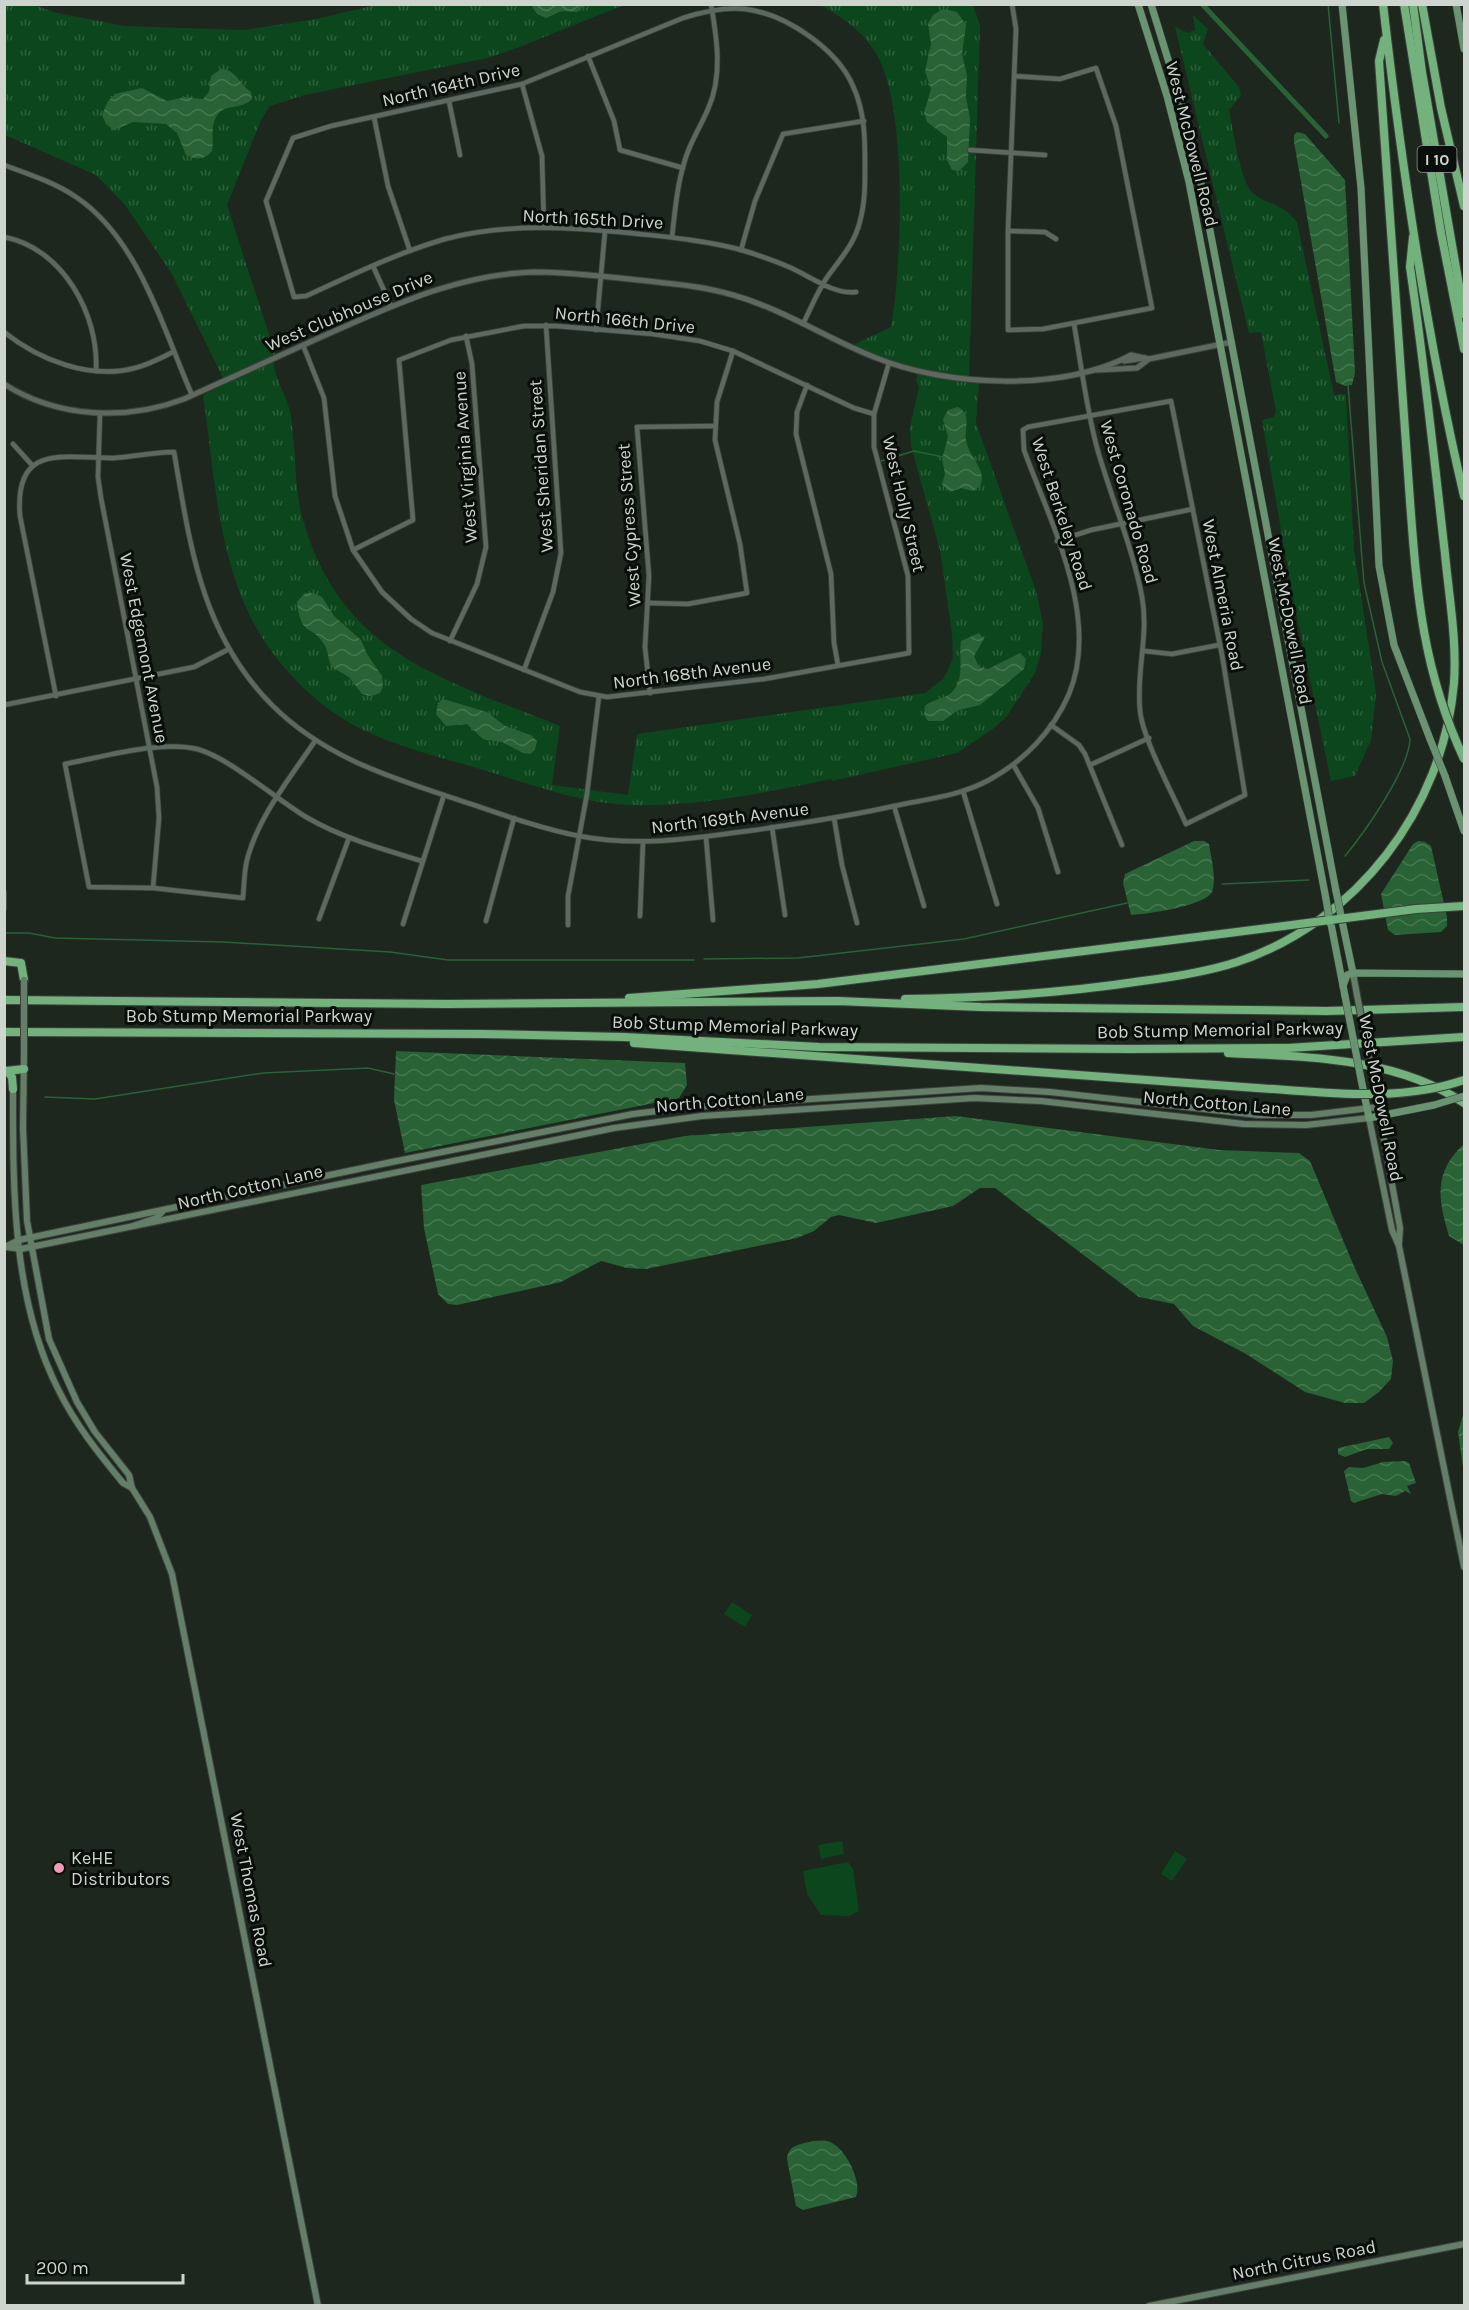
<svg xmlns="http://www.w3.org/2000/svg" width="1469" height="2310" viewBox="0 0 1469 2310" font-family="Karla,sans-serif">
<style>
.grass{fill:url(#grass-tufts)}
.pitch{fill:#0c461c}
.water{fill:url(#water-waves)}
.lines{fill:none;stroke-linecap:round;stroke-linejoin:round}
.stream{stroke:#286235;stroke-width:1.5}
.canal{stroke:#286235;stroke-width:5}
.minor-casing{stroke:#3b423c;stroke-width:6}
.tertiary-casing{stroke:#3b423c;stroke-width:7}
.secondary-casing{stroke:#3b423c;stroke-width:8}
.primary-casing{stroke:#3b423c;stroke-width:8}
.motorway-casing{stroke:#3b423c;stroke-width:10}
.minor{stroke:#5d685e;stroke-width:4.5}
.tertiary{stroke:#5d685e;stroke-width:5}
.secondary{stroke:#647e67;stroke-width:6}
.primary{stroke:#6a9471;stroke-width:7}
.motorway{stroke:#73b17d;stroke-width:8}
.secondary-bridge-casing{stroke:#3b423c;stroke-width:8;stroke-linecap:butt}
.primary-bridge-casing{stroke:#3b423c;stroke-width:8;stroke-linecap:butt}
.motorway-bridge-casing{stroke:#3b423c;stroke-width:10;stroke-linecap:butt}
.secondary-bridge{stroke:#647e67;stroke-width:6}
.primary-bridge{stroke:#6a9471;stroke-width:7}
.motorway-bridge{stroke:#73b17d;stroke-width:8}
.poi-dot{fill:#f09ab7;stroke:#0a0e0a;stroke-width:2}
.labels{text-anchor:middle;stroke-width:6;stroke-linejoin:round;paint-order:stroke}
.shield{fill:#0a0e0a;stroke:#939994;stroke-width:1.5}
.shield-label{font-size:16px;font-weight:bold;fill:#ced5cf}
.street-label{font-size:18px;fill:#ced5cf;stroke:#0a0e0a}
.poi-label{font-size:18px;fill:#ced5cf;stroke:#0a0e0a;text-anchor:start}
</style>
<defs>
<pattern id="grass-tufts" width="24" height="20" patternUnits="userSpaceOnUse" patternTransform="scale(1.5)"><rect width="24" height="20" fill="#0c461c"/><path d="M3 7l-1-3M5 7V3M7 7l1-3M15 17l-1-3M17 17v-4M19 17l1-3" fill="none" stroke="#2e603c"/></pattern>
<pattern id="water-waves" width="16" height="10" patternUnits="userSpaceOnUse" patternTransform="scale(1.5)"><rect width="16" height="10" fill="#286235"/><path d="M0 5q4-4 8 0t8 0" fill="none" stroke="#467851"/></pattern>
</defs>
<rect width="100%" height="100%" fill="#1d271e"/>
<!-- grass -->
<g class="grass">
<path d="M4,5h30l23,8 68,13 119,4 72,-11 60,-14h248l-112,45 -25,8 -182,37 -35,11 -9,14 -34,85 48,148c-5,20 9,36 14,55 3,9 3,19 4,27 3,27 2,55 9,81 37,138 142,163 258,210l-8,59 76,10 9,-61 288,-41 18,-14 5,-9 5,-13 -1,-24 -12,-83 -29,-104 -1,-19 9,-39 -3,-8 2,-9 -64,-22 1,-5 36,-17c11,-62 17,-217 -14,-272 -14,-24 -33,-37 -57,-50h153l7,20 -11,354 10,2 -3,42 60,168 7,32 -2,30 -6,20 -28,43 -14,13 -36,24 -125,28 -1,-2c-64,13 -132,28 -197,26 -49,-1 -95,-18 -141,-32 -41,-13 -83,-22 -121,-39 -51,-22 -97,-68 -122,-118 -33,-67 -36,-147 -47,-221l23,-11 -54,-110 -47,-69 -29,-30 -91,-40z"/>
<path d="M1193,15l15,14 -5,15 36,43 2,9 -12,14c4,18 11,75 26,85 18,12 26,7 42,27l37,173 12,-1 8,156 22,143 -5,47 -16,36 -24,5 -39,-188 -30,-173 12,-3 2,-6 -15,-79 -12,1 -74,-306 13,6 7,-3z"/>
</g>
<!-- pitch -->
<g class="pitch">
<path d="M732,1602l20,13 -7,12 -21,-13z"/>
<path d="M842,1841l2,13 -23,5 -3,-14z"/>
<path d="M1175,1851l12,8 -15,22 -11,-7z"/>
<path d="M848,1862l5,7 6,42 -10,5 -28,-1 -14,-21 -4,-23z"/>
</g>
<!-- water -->
<g class="water">
<path d="M531,5v-1l54,1 -8,7 -15,-1 -16,7 -9,-4z"/>
<path d="M943,9l14,3 9,13 -4,29 5,22 -1,21 4,22 -2,43 -9,9 -7,-1 -5,-10v-23l-20,-15 -3,-9 7,-24 -6,-18 6,-27 -3,-20 5,-9z"/>
<path d="M221,69c15,0 19,16 30,23l1,7c-12,13 -31,1 -38,23 -3,9 0,19 -2,29 -7,9 -16,9 -26,4l-9,-22 -11,-9 -33,-2 -19,8 -8,-6 -4,-9 6,-14 7,-7 27,-6 25,13 18,-4 18,2 6,-7 2,-16z"/>
<path d="M1297,132l8,2 40,46 10,193 -3,12 -7,1 -9,-4 -42,-240v-7z"/>
<path d="M958,407c14,8 6,22 8,34 3,14 17,26 16,39 -1,6 -4,8 -9,11l-12,-3 -11,4 -8,-8 3,-10 -3,-15 6,-22 -5,-18 5,-9z"/>
<path d="M305,593h8l9,4 12,19 27,24 6,14 15,22 1,11 -3,6 -9,3 -9,-2 -13,-17 -17,-10c-5,-8 -3,-16 -8,-23 -13,-21 -23,-6 -27,-42z"/>
<path d="M979,633l5,6 -10,17 5,11 9,2 32,-16 6,6 -2,10 -44,36 -22,5 -15,11h-15l-4,-6 1,-9c7,-7 18,-6 26,-13 15,-14 7,-35 10,-52z"/>
<path d="M443,699l44,13 18,14 26,9 6,6 -2,9 -5,4 -7,-1 -21,-11 -19,-3 -16,-15 -21,2 -10,-12 2,-11z"/>
<path d="M1194,841h10l5,3c2,13 8,35 3,48 -7,14 -65,22 -81,23l-8,-32 2,-9z"/>
<path d="M1418,841l7,1 6,4 16,71v9l-6,6 -46,3 -7,-5 -7,-36 32,-50z"/>
<path d="M396,1051l289,12 2,22 -8,13 -274,55 -11,-53z"/>
<path d="M956,1116l263,34 80,3 11,8 43,103 34,73 6,24 -2,18 -12,13 -15,11h-19l-40,-11 -59,-38 -53,-28 -19,-22 -35,-7 -144,-109h-15l-27,18 -77,17 -37,-8 -8,2 -17,14 -17,7 -151,31 -19,-1 -26,-7 -40,21 -104,23 -9,-1 -10,-10 -14,-66 -3,-43 264,-49z"/>
<path d="M1464,1144v101l-15,-9c-11,-36 -16,-64 15,-92z"/>
<path d="M1464,1412v62l-6,-42z"/>
<path d="M1389,1437l4,6 -4,6h-22l-22,8 -7,-3v-6z"/>
<path d="M1405,1461l4,2 7,20 -9,3 4,8 -6,-3 -9,5 -14,-2 -28,9 -3,-2 -7,-30 5,-4 14,1 20,-6z"/>
<path d="M812,2141c5,0 11,-1 15,0 17,3 36,41 29,56l-53,13 -7,-4 -9,-47c2,-15 12,-14 25,-18z"/>
</g>
<g class="lines">
<!-- stream -->
<g class="stream">
<path d="M1328,4l11,119"/>
<path d="M878,462l36,-11 29,6"/>
<path d="M1345,856c20,-24 64,-87 65,-117l-28,-77 -18,-79 -16,-198"/>
<path d="M1222,884l87,-4"/>
<path d="M4,933h25l26,5 168,4 167,10 58,8h246"/>
<path d="M704,959l94,-1 166,-19 163,-36"/>
<path d="M45,1097l50,2 168,-26 105,-5 26,6"/>
</g>
<!-- canal -->
<path class="canal" d="M1202,4l124,132"/>
<!-- minor casing -->
<g class="minor-casing">
<g id="minor">
<path d="M1012,4l4,25 -8,202v99l35,-1 109,-21 -36,-182 -20,-58 -36,11 -46,-3"/>
<path d="M588,56l26,65 6,29 63,18"/>
<path d="M522,84l20,72 2,71"/>
<path d="M449,101l11,54"/>
<path d="M374,117l14,69 22,65"/>
<path d="M970,150l75,5"/>
<path d="M4,165c24,9 50,17 72,32 63,42 87,132 116,198"/>
<path d="M1008,231l37,1 11,7"/>
<path d="M4,237c59,11 95,78 92,133"/>
<path d="M672,237c3,-26 5,-52 13,-77 5,-18 16,-34 23,-51 15,-33 9,-70 3,-105"/>
<path d="M741,250l14,-49 28,-67 81,-13"/>
<path d="M373,266l18,40"/>
<path d="M803,324c8,-16 15,-34 25,-48 13,-18 27,-33 32,-55 5,-18 5,-36 5,-54 0,-28 0,-55 -12,-81 -16,-37 -67,-72 -108,-77 -20,-2 -43,3 -62,9l-161,66 -191,42 -38,12 -27,63 28,96 12,-1c46,-21 91,-43 139,-57 61,-16 123,-12 185,-6 37,4 72,7 108,16 17,5 35,11 51,18 21,9 45,28 67,25"/>
<path d="M596,330l9,-99"/>
<path d="M4,332c35,28 86,48 131,36 13,-3 26,-10 38,-16"/>
<path d="M303,345l21,53 11,98 18,54 29,42 29,27 21,14 148,59 27,5 157,-18 145,-26 -1,-77 -34,-129v-33l15,-51"/>
<path d="M807,385l-10,27 -1,22 35,140 3,69 4,22"/>
<path d="M100,413l-2,64 3,21 56,289 2,31 -6,70"/>
<path d="M13,444l19,21"/>
<path d="M1057,541l34,-11 102,-21"/>
<path d="M353,550l60,-30 -14,-160 52,-20 73,-14h32l97,8 47,7 33,10 121,57 20,6"/>
<path d="M649,603l39,1 59,-11 -7,-49 -25,-104 2,-38 16,-51"/>
<path d="M450,641l27,-57 9,-37 -14,-183 -6,-28"/>
<path d="M1144,651l28,3 47,-9"/>
<path d="M524,670l29,-78 8,-39 -15,-228"/>
<path d="M650,693l-5,-46 4,-71 -12,-149 77,-1"/>
<path d="M56,696l-36,-180c-6,-73 42,-58 94,-58 20,-1 40,-6 60,-6 16,93 27,181 97,252 55,56 128,76 200,100 35,12 72,25 108,32 57,11 112,3 169,-5 49,-7 98,-14 146,-25 32,-7 66,-10 95,-26 35,-19 64,-49 80,-86 32,-77 -19,-172 -45,-244l-1,-20 5,-3 143,-26 51,254 23,140 -59,29c-12,-28 -44,-86 -46,-114 -4,-38 9,-75 2,-113 -10,-53 -32,-101 -46,-153 -10,-39 -15,-80 -22,-120"/>
<path d="M4,705l190,-38 35,-18"/>
<path d="M1051,725l28,20 6,9 37,91"/>
<path d="M315,741c-25,37 -57,76 -68,119 -3,12 -3,26 -4,38l-90,-10 -64,-1 -24,-123c38,-7 95,-24 132,-15 31,8 79,50 109,68 36,21 76,32 116,44"/>
<path d="M1090,765l59,-27"/>
<path d="M1014,766l24,42 20,64"/>
<path d="M963,791l34,113"/>
<path d="M894,806l30,100"/>
<path d="M834,818l8,47 15,58"/>
<path d="M772,827l13,88"/>
<path d="M706,837l7,83"/>
<path d="M4,892v17"/>
<path d="M640,916l3,-74"/>
<path d="M319,919l30,-81"/>
<path d="M486,921l28,-103"/>
<path d="M403,924l41,-129"/>
<path d="M568,925v-29l19,-102 12,-98"/>
</g>
</g>
<!-- tertiary casing -->
<g class="tertiary-casing">
<g id="tertiary">
<path d="M1124,361l21,-3"/>
<path d="M1097,370l40,-2 12,-9"/>
<path d="M4,384c53,34 122,37 180,15 49,-22 97,-44 146,-66 66,-29 130,-59 204,-61 32,0 64,4 95,7 35,4 70,6 104,16 50,14 93,43 141,62 72,30 189,35 257,-2l18,4 83,-17"/>
</g>
</g>
<!-- secondary casing -->
<g class="secondary-casing">
<g id="secondary">
<path d="M1353,973l4,22"/>
<path d="M24,1053l-1,75 4,93 22,118 28,63 18,30 34,43 3,13 18,29 22,57 146,732"/>
<path d="M1373,1079l27,149 -1,15"/>
<path d="M13,1089c0,100 -1,209 45,300 17,35 41,65 65,94l9,5"/>
<path d="M133,1226l23,-8 6,-6"/>
<path d="M7,1246l12,-6 368,-77 246,-49 58,-7 290,-19 69,4 208,23h53l67,-8"/>
<path d="M6,1247l15,2 593,-121 88,-12 272,-18 67,3 203,23 62,1 63,-7 23,112 7,16 65,321"/>
<path d="M1149,2306l315,-62"/>
</g>
</g>
<!-- primary casing -->
<g class="primary-casing">
<g id="primary">
<path d="M1138,4l29,92 22,86 137,717"/>
<path d="M1151,4l31,101 18,73 136,713"/>
<path d="M1342,4l19,184 18,378 15,79 36,94"/>
<path d="M1456,4l8,45"/>
<path d="M1445,776l19,55"/>
<path d="M1341,916l12,57"/>
<path d="M1331,924l14,72"/>
<path d="M1343,986l4,-11 6,-2 111,1"/>
<path d="M1361,1079l8,39 65,-13"/>
</g>
</g>
<!-- motorway casing -->
<g class="motorway-casing">
<g id="motorway">
<path d="M1383,4c19,166 43,330 81,492"/>
<path d="M1404,4l37,229 23,116"/>
<path d="M1413,4l9,68 42,242"/>
<path d="M1422,4l19,104 23,98"/>
<path d="M1384,40l-5,21 31,440"/>
<path d="M4,961l17,2 3,17"/>
<path d="M629,998l189,-14 395,-49"/>
<path d="M905,999c79,-1 159,-6 237,-18 32,-4 64,-9 95,-19 120,-40 206,-153 217,-279 3,-43 -5,-86 -9,-129 -11,-96 -21,-192 -35,-287l3,-30"/>
<path d="M4,1000l443,4 391,-3 143,6 346,4 137,-4"/>
<path d="M4,1032l477,2 143,3 195,10 311,2 158,-1 176,-11"/>
<path d="M634,1043l623,45"/>
<path d="M1228,1053c80,4 167,4 236,50"/>
<path d="M6,1071l18,-2"/>
<path d="M7,1071l5,6 1,12"/>
</g>
</g>
<!-- minor -->
<use href="#minor" class="minor"/>
<!-- tertiary -->
<use href="#tertiary" class="tertiary"/>
<!-- secondary -->
<use href="#secondary" class="secondary"/>
<!-- primary -->
<use href="#primary" class="primary"/>
<!-- motorway -->
<use href="#motorway" class="motorway"/>
<!-- secondary-bridge casing -->
<g class="secondary-bridge-casing">
<g id="secondary-bridge">
<path d="M1357,995l16,84"/>
<path d="M24,1053v-73"/>
</g>
</g>
<!-- primary-bridge casing -->
<g class="primary-bridge-casing">
<g id="primary-bridge">
<path d="M1430,739l15,37"/>
<path d="M1336,891l5,25"/>
<path d="M1326,899l4,24"/>
<path d="M1345,996l16,83"/>
<path d="M1434,1105l30,-9"/>
</g>
</g>
<!-- motorway-bridge casing -->
<g class="motorway-bridge-casing">
<g id="motorway-bridge">
<path d="M1410,501c7,95 13,170 54,258"/>
<path d="M1213,935l203,-26 48,-3"/>
<path d="M1257,1088c69,4 140,15 207,-8"/>
</g>
</g>
<!-- secondary-bridge -->
<use href="#secondary-bridge" class="secondary-bridge"/>
<!-- primary-bridge -->
<use href="#primary-bridge" class="primary-bridge"/>
<!-- motorway-bridge -->
<use href="#motorway-bridge" class="motorway-bridge"/>
</g>
<!-- markers -->
<circle class="poi-dot" cx="59" cy="1868" r="6"/>
<g class="labels">
<!-- shield labels -->
<rect class="shield" x="1417.5" y="146" width="39" height="26" rx="4.5"/>
<g class="shield-label">
<text x="1437" y="165">I 10</text>
</g>
<!-- street labels -->
<g class="street-label">
<text transform="translate(451 85) rotate(-13)" y="6">North 164th Drive</text>
<text transform="translate(1192 144) rotate(76)" y="6">West McDowell Road</text>
<text transform="translate(593 219) rotate(3)" y="6">North 165th Drive</text>
<text transform="translate(349 311) rotate(-23)" y="6">West Clubhouse Drive</text>
<text transform="translate(625 320) rotate(6)" y="6">North 166th Drive</text>
<text transform="translate(465 457) rotate(-94)" y="6">West Virginia Avenue</text>
<text transform="translate(541 466) rotate(-94)" y="6">West Sheridan Street</text>
<text transform="translate(1129 502) rotate(74)" y="6">West Coronado Road</text>
<text transform="translate(904 504) rotate(77)" y="6">West Holly Street</text>
<text transform="translate(1062 514) rotate(72)" y="6">West Berkeley Road</text>
<text transform="translate(629 525) rotate(-94)" y="6">West Cypress Street</text>
<text transform="translate(1223 595) rotate(79)" y="6">West Almeria Road</text>
<text transform="translate(1290 621) rotate(79)" y="6">West McDowell Road</text>
<text transform="translate(144 648) rotate(79)" y="6">West Edgemont Avenue</text>
<text transform="translate(692 673) rotate(-7)" y="6">North 168th Avenue</text>
<text transform="translate(730 818) rotate(-7)" y="6">North 169th Avenue</text>
<text x="249" y="1022">Bob Stump Memorial Parkway</text>
<text transform="translate(735 1026) rotate(2)" y="6">Bob Stump Memorial Parkway</text>
<text transform="translate(1220 1030) rotate(-1)" y="6">Bob Stump Memorial Parkway</text>
<text transform="translate(1381 1098) rotate(79)" y="6">West McDowell Road</text>
<text transform="translate(730 1100) rotate(-5)" y="6">North Cotton Lane</text>
<text transform="translate(1217 1103) rotate(5)" y="6">North Cotton Lane</text>
<text transform="translate(250 1187) rotate(-13)" y="6">North Cotton Lane</text>
<text transform="translate(251 1890) rotate(79)" y="6">West Thomas Road</text>
<text transform="translate(1304 2260) rotate(-11)" y="6">North Citrus Road</text>
</g>
<!-- poi labels -->
<g class="poi-label">
<text x="71" y="1864">KeHE<tspan x="71" dy="21">Distributors</tspan></text>
</g>
</g>
<!-- border -->
<rect width="1469" height="2310" fill="none" stroke="#ced5cf" stroke-width="12"/>
<!-- scale -->
<path d="M27 2274v9h156v-9" fill="none" stroke="#ced5cf" stroke-width="3"/>
<text x="36" y="2274" font-size="18" fill="#ced5cf" stroke="#0a0e0a" stroke-width="4.5" paint-order="stroke">200 m</text>
</svg>
